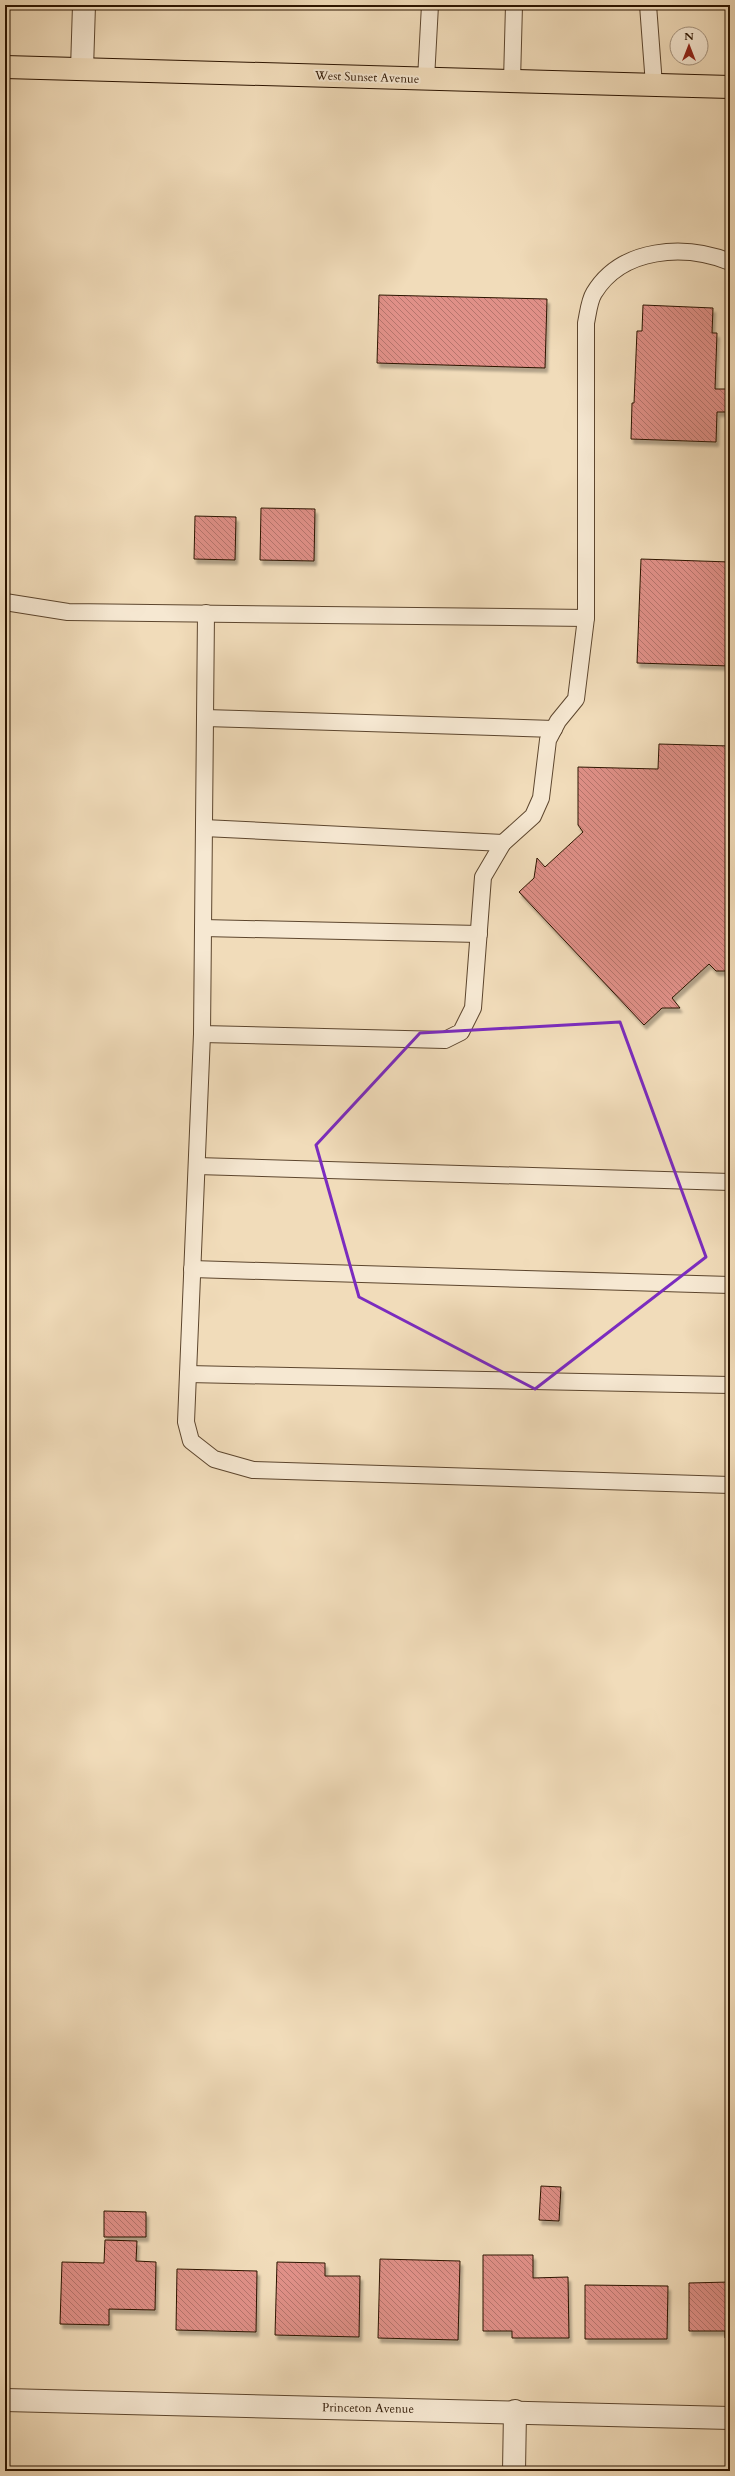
<svg xmlns="http://www.w3.org/2000/svg" width="735" height="2476" viewBox="0 0 735 2476" font-family="Cardo,serif">
<style>
.building{fill:url(#building-back-hatch);stroke:#2c1400;filter:url(#shadow)}
.lines{fill:none;stroke-linecap:round;stroke-linejoin:round}
.service-casing{stroke:#5d462e;stroke-width:18}
.minor-casing{stroke:#5d462e;stroke-width:24}
.trunk-casing{stroke:#2c1400;stroke-width:24}
.service{stroke:#f6e8d2;stroke-width:16}
.minor{stroke:#f6e8d2;stroke-width:22}
.trunk{stroke:#f1dcba;stroke-width:22}
.marked{fill:none;stroke:#7b2cbf;stroke-width:3;stroke-linejoin:round}
.labels{text-anchor:middle;stroke-width:4;stroke-linejoin:round;paint-order:stroke}
.street-label{font-size:12px;fill:#2c1400;stroke:#f6e8d2}
</style>
<defs>
<pattern id="building-back-hatch" width="6" height="6" patternUnits="userSpaceOnUse"><rect width="6" height="6" fill="#e09088"/><path d="M-1 5l2 2M0 0l6 6M5-1l2 2" fill="none" stroke="#b6746d"/></pattern>
<filter id="shadow"><feDropShadow dx="2.5" dy="4.5" stdDeviation="1" flood-color="#0004"/></filter>
</defs>
<rect width="100%" height="100%" fill="#f1dcba"/>
<filter id="stains"><feTurbulence type="fractalNoise" baseFrequency=".005" numOctaves="4"/><feColorMatrix values="0 0 0 0 .2 0 0 0 0 .09 0 0 0 0 .02 0 0 0 .5 -.17"/></filter>
<radialGradient id="worn" r=".72"><stop offset=".6" stop-color="#630" stop-opacity="0"/><stop offset="1" stop-color="#630" stop-opacity=".3"/></radialGradient>
<!-- building -->
<g class="building">
<path d="M379,295l168,4 -2,69 -168,-5z"/>
<path d="M643,305l70,3 -1,25h5l-2,56h13l-1,23h-10l-1,30 -85,-3 1,-36h2l3,-72h5z"/>
<path d="M261,508l54,1 -1,52 -54,-1z"/>
<path d="M195,516l41,1 -1,43 -41,-1z"/>
<path d="M641,559l89,3v104l-93,-3z"/>
<path d="M659,744l71,2v225h-14l-7,-7 -37,34 8,10h-18l-18,17 -125,-133 15,-14 3,-20 8,9 38,-35 -5,-7v-58l80,2z"/>
<path d="M541,2186l20,1 -2,34 -20,-1z"/>
<path d="M104,2211l42,1v25h-42z"/>
<path d="M105,2240l32,1 -1,20 20,1 -1,48 -46,-1v16l-49,-1 2,-62 42,1z"/>
<path d="M483,2255h50v23l35,-1 1,61h-57v-7h-29z"/>
<path d="M380,2259l80,2 -2,79 -80,-2z"/>
<path d="M277,2262l48,1v13h35l-1,61 -84,-2z"/>
<path d="M177,2269l80,2 -1,61 -80,-2z"/>
<path d="M730,2282v56h-5v-7h-36v-48z"/>
<path d="M585,2285l83,1 -1,53h-82z"/>
<path d="M110,2469l62,1 -62,1z"/>
</g>
<g class="lines">
<!-- service casing -->
<g class="service-casing">
<g id="service">
<path d="M648,5l6,80"/>
<path d="M426,79l4,-74"/>
<path d="M512,81l2,-76"/>
<path d="M5,602l63,10 518,6v-295c2,-9 3,-22 8,-30 28,-46 91,-49 136,-31"/>
<path d="M206,613l-4,421 243,6 16,-8 12,-24 10,-131 20,-34 30,-27 8,-18 7,-58 10,-19 18,-22 10,-81"/>
<path d="M205,718l349,11"/>
<path d="M204,828l299,15"/>
<path d="M203,928l276,6"/>
<path d="M202,1034l-16,388 5,19 23,18 39,11 477,15"/>
<path d="M197,1166l533,16"/>
<path d="M192,1269l538,16"/>
<path d="M188,1374l542,11"/>
</g>
</g>
<!-- minor casing -->
<g class="minor-casing">
<g id="minor">
<path d="M82,69l2,-64"/>
<path d="M5,2400l725,18"/>
<path d="M514,2471l1,-60"/>
</g>
</g>
<!-- trunk casing -->
<g class="trunk-casing">
<path id="trunk" d="M5,67l725,20"/>
</g>
<!-- service -->
<use href="#service" class="service"/>
<!-- minor -->
<use href="#minor" class="minor"/>
<!-- trunk -->
<use href="#trunk" class="trunk"/>
</g>
<!-- marked area -->
<path class="marked" d="M620,1022l86,235 -171,132 -176,-92 -43,-152 104,-112z"/>
<g class="labels">
<!-- street labels -->
<g class="street-label">
<text transform="translate(367 77) rotate(2)" y="4">West Sunset Avenue</text>
<text transform="translate(368 2408) rotate(1)" y="4">Princeton Avenue</text>
</g>
</g>
<!-- margin -->
<rect width="735" height="2476" fill="none" stroke="#f1dcba" stroke-width="20"/>
<rect x="6" y="6" width="723" height="2464" fill="none" stroke="#2c1400" stroke-width="2"/>
<rect x="10" y="10" width="715" height="2456" fill="none" stroke="#2c1400"/>
<!-- north arrow -->
<g transform="translate(689 46)"><circle r="19" fill="#f6e8d2" stroke="#a5937e"/>
<path d="M0-3L7 15L0 10L-7 15Z" fill="#8f2418"/>
<text y="-6" font-size="11" font-weight="bold" text-anchor="middle" fill="#2c1400">N</text>
</g>
<rect width="100%" height="100%" filter="url(#stains)"/>
<rect width="100%" height="100%" fill="url(#worn)"/>
</svg>
